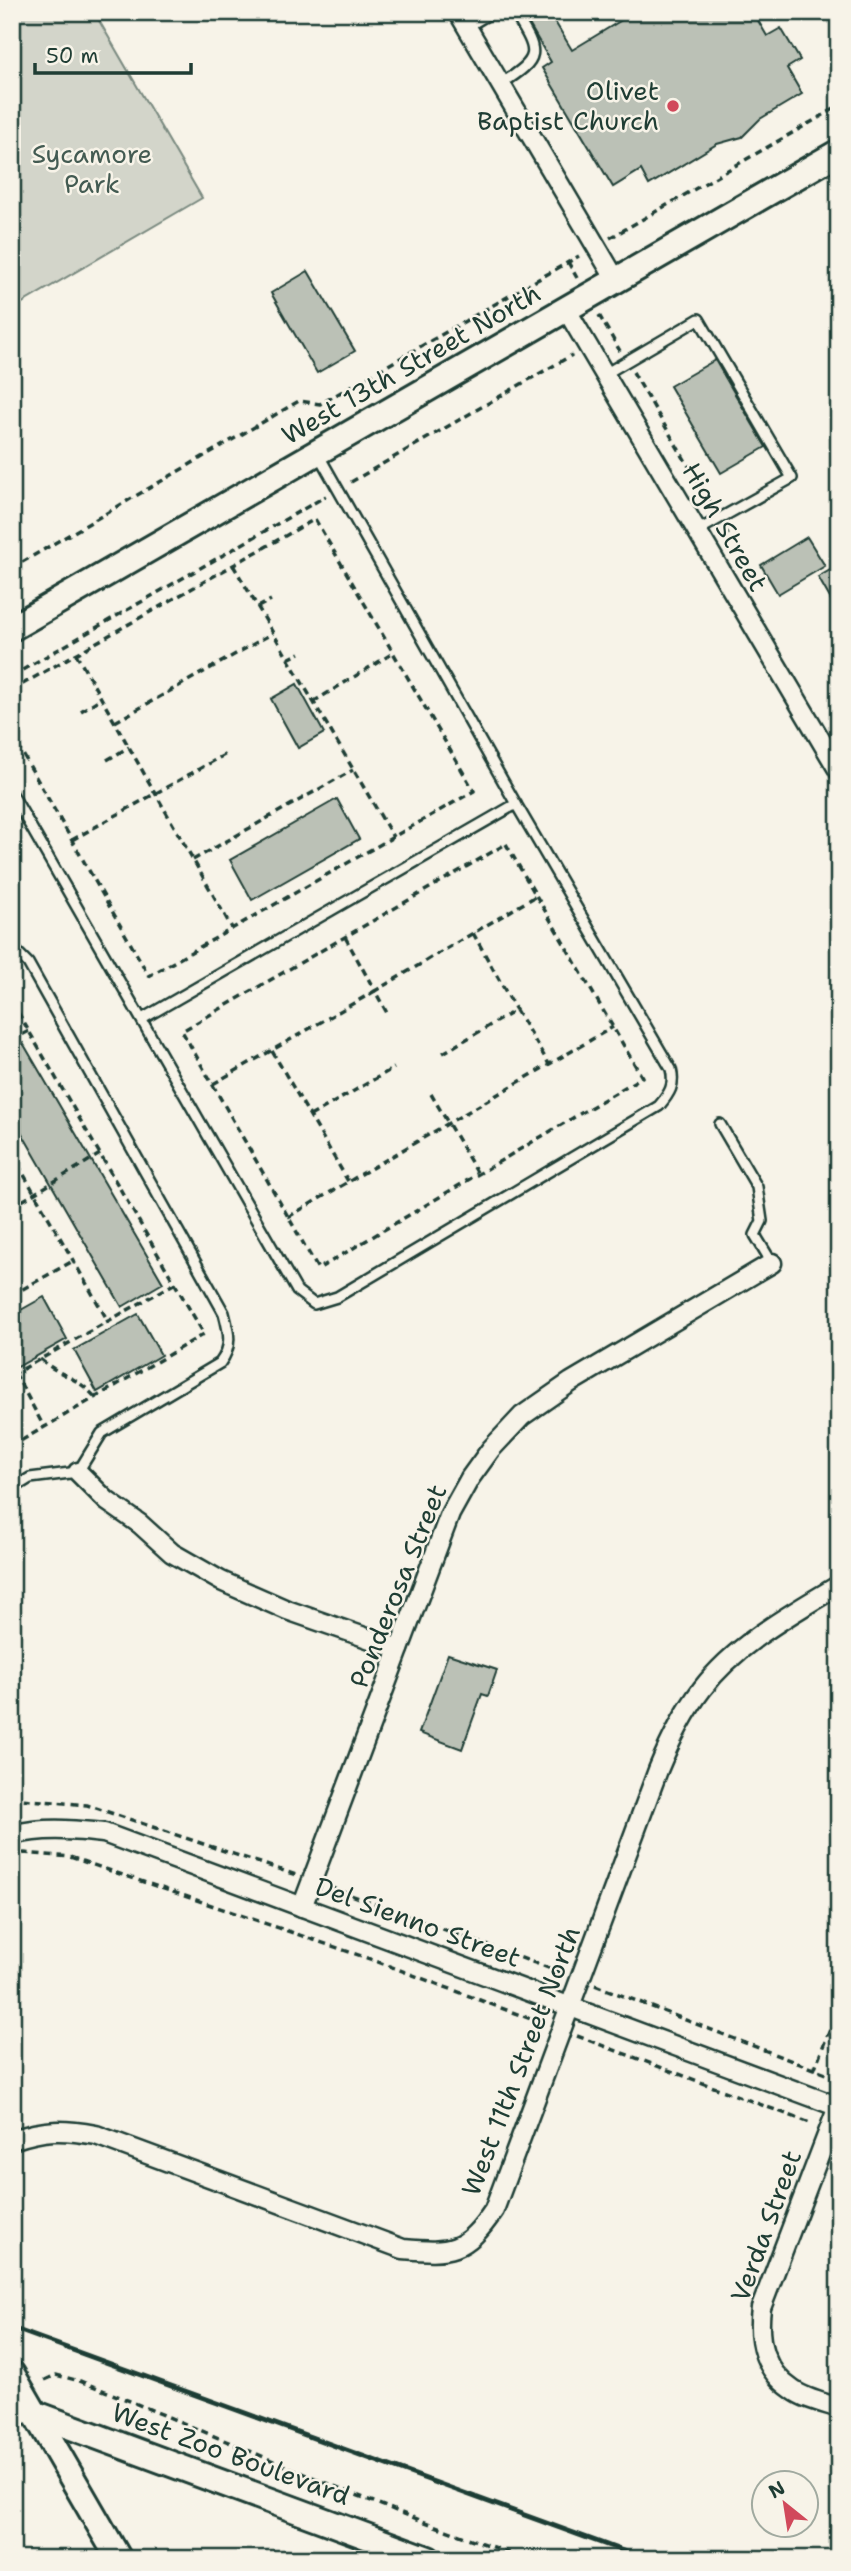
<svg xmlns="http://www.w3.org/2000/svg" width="851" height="2571" viewBox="0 0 851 2571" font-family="'Shantell Sans',sans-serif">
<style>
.green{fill:#d3d5ca;stroke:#79897f;stroke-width:2}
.building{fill:#bbc1b6;stroke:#1f3d34;stroke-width:2}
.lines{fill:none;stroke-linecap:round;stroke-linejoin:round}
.lane-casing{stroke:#1f3d34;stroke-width:14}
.street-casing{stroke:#1f3d34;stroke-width:23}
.secondary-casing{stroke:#1f3d34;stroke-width:30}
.path{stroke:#1f3d34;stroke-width:3.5;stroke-dasharray:7 5;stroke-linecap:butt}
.lane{stroke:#f7f3e8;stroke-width:9}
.street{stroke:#f7f3e8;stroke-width:18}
.secondary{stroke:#f7f3e8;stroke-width:24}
.rail{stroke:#1f3d34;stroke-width:5}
.poi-dot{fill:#d1495b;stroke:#f7f3e8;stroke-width:2.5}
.labels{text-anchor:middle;stroke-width:5;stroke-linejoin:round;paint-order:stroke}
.poi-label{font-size:26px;fill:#1f3d34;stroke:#f7f3e8;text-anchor:end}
.park-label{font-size:26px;fill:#435b52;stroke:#f7f3e8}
.street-label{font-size:26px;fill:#1f3d34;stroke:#f7f3e8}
</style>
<rect width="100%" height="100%" fill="#f7f3e8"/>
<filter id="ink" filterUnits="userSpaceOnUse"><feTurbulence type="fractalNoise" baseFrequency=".0143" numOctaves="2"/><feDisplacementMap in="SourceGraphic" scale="14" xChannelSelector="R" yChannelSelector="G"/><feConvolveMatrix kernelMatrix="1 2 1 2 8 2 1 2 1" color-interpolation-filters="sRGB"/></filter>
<g filter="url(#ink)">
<!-- green -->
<path class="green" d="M12,12h82l108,186 -190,111z"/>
<!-- building -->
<g class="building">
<path d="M522,12h27l23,38 63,-38h118l14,24 14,-8 19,32 -13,8 15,26 -42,25 -18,18 -25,7 -68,41 -8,-15 -28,17 -71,-119 9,-6z"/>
<path d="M308,271l47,80 -38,22 -46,-80z"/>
<path d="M715,360l51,87 -45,26 -51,-87z"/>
<path d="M807,537l18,29 -47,28 -17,-29z"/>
<path d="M839,565v49l-21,-37z"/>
<path d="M297,684l27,49 -26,15 -27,-49z"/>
<path d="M337,799l22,40 -107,61 -22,-40z"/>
<path d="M23,1043l140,240 -41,24 -110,-191v-67z"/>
<path d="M44,1297l23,42 -55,31v-55z"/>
<path d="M138,1314l23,41 -64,37 -23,-42z"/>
<path d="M448,1654l49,16 -9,26 -6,-2 -20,55 -43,-16z"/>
</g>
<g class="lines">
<!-- lane casing -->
<g class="lane-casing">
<g id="lane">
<path d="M467,27l25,-15"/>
<path d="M501,84c42,-27 38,-31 13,-72"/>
<path d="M605,374l94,-55 93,159 -95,53"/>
<path d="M12,794l285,497 17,13 23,-7 322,-191c11,-13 16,-21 12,-37l-155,-265 -198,-350"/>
<path d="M12,947l16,16 196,350c5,19 9,33 -4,50l-118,70 -24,39 -48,6 -18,11"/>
<path d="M142,1019l374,-215"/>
<path d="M720,1124l37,63 5,34 -7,14 17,28"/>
</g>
</g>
<!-- street casing -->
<g class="street-casing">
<g id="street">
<path d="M458,12l158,268"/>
<path d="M566,309l273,462"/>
<path d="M78,1472l29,29 33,23 32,29 49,28 66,29 112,39"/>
<path d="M12,1835c32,-8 60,-5 92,-2l735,274"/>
<path d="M302,1907l148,-393 20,-36 21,-29 31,-33 49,-34 201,-119"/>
<path d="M839,2104l-78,204c-4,33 2,62 32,82 12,9 31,13 46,18"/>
<path d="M12,2140c33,-11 50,-11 84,-5l307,114c48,4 62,4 91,-39l164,-440c12,-29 25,-56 44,-81 34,-45 89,-75 137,-104"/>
</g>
</g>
<!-- secondary casing -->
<g class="secondary-casing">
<g id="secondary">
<path d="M12,628l827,-476"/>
<path d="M12,2374l107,185"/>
<path d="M12,2405l416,154"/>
</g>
</g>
<!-- path -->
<g class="path">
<path d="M610,238l229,-132"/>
<path d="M568,262l9,16"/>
<path d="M599,315l21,36"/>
<path d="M633,372l80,135"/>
<path d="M351,482l221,-127"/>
<path d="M725,529l4,8"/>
<path d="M233,565l160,272"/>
<path d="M12,568l287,-167 21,3 259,-148"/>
<path d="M258,607l13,-7"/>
<path d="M76,654l156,274"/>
<path d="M288,659l12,-6"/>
<path d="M12,676l314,-180"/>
<path d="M12,690l303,-171 159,272 -325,185 -137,-241"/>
<path d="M313,702l80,-49"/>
<path d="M81,711l20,-13"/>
<path d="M115,722l158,-89"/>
<path d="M107,760l22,-13"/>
<path d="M72,840l154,-86"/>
<path d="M506,844l136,233 -324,192 -136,-238z"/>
<path d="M193,860l160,-90"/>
<path d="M473,933l43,77"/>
<path d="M345,937l30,54 161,-95"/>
<path d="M12,1002l192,332 -192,112"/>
<path d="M12,1040l17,-9"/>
<path d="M272,1051l76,130"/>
<path d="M443,1053l73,-43 33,54"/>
<path d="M213,1084l162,-93 12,22"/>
<path d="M431,1094l47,80"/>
<path d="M310,1116l84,-48"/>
<path d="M12,1154l96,167"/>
<path d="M12,1207l88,-53"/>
<path d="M288,1217l325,-190"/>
<path d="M12,1295l61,-34"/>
<path d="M40,1359c21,18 35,16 55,38"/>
<path d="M15,1373l29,54"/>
<path d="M12,1375l162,-91"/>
<path d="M12,1801l8,-2 67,6 209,70"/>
<path d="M12,1859l12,-6 46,4 303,103 171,64"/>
<path d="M329,1887l233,86"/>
<path d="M595,1985l244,94"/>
<path d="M577,2036l236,88"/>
<path d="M814,2070l25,-65"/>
<path d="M45,2380l11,-5 24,6c149,59 295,127 448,178"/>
</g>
<!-- lane -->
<use href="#lane" class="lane"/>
<!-- street -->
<use href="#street" class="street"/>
<!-- secondary -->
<use href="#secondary" class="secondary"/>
<!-- rail -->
<path class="rail" d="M12,2328l633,231"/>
</g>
</g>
<!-- markers -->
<circle class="poi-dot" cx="673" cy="106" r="7"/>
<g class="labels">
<!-- poi labels -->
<g class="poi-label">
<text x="659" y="100">Olivet<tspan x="659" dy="30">Baptist Church</tspan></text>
</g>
<!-- park labels -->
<g class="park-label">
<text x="92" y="163">Sycamore<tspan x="92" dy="30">Park</tspan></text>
</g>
<!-- street labels -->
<g class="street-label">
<text transform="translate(411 364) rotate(-30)" y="9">West 13th Street North</text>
<text transform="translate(725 527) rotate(60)" y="9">High Street</text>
<text transform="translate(398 1586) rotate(-68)" y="9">Ponderosa Street</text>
<text transform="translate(418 1922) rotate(20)" y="9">Del Sienno Street</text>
<text transform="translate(521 2061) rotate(-69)" y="9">West 11th Street North</text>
<text transform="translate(766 2226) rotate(-70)" y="9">Verda Street</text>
<text transform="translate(231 2454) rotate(20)" y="9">West Zoo Boulevard</text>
</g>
</g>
<!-- margin -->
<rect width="851" height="2571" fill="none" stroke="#f7f3e8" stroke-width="42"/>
<rect x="21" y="21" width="809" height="2529" fill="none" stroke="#1f3d34" stroke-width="2.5" filter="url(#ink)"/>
<!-- north arrow -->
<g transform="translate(785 2504) rotate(330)"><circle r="33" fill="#f7f3e8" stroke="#a1aaa0" stroke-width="2"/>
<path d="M0-5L12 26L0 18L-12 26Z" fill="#d1495b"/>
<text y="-10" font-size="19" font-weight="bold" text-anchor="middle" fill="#1f3d34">N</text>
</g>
<!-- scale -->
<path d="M35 63v10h156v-10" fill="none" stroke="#1f3d34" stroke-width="3.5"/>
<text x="46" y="63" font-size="21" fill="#1f3d34" stroke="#f7f3e8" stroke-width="5" paint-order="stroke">50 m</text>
</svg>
